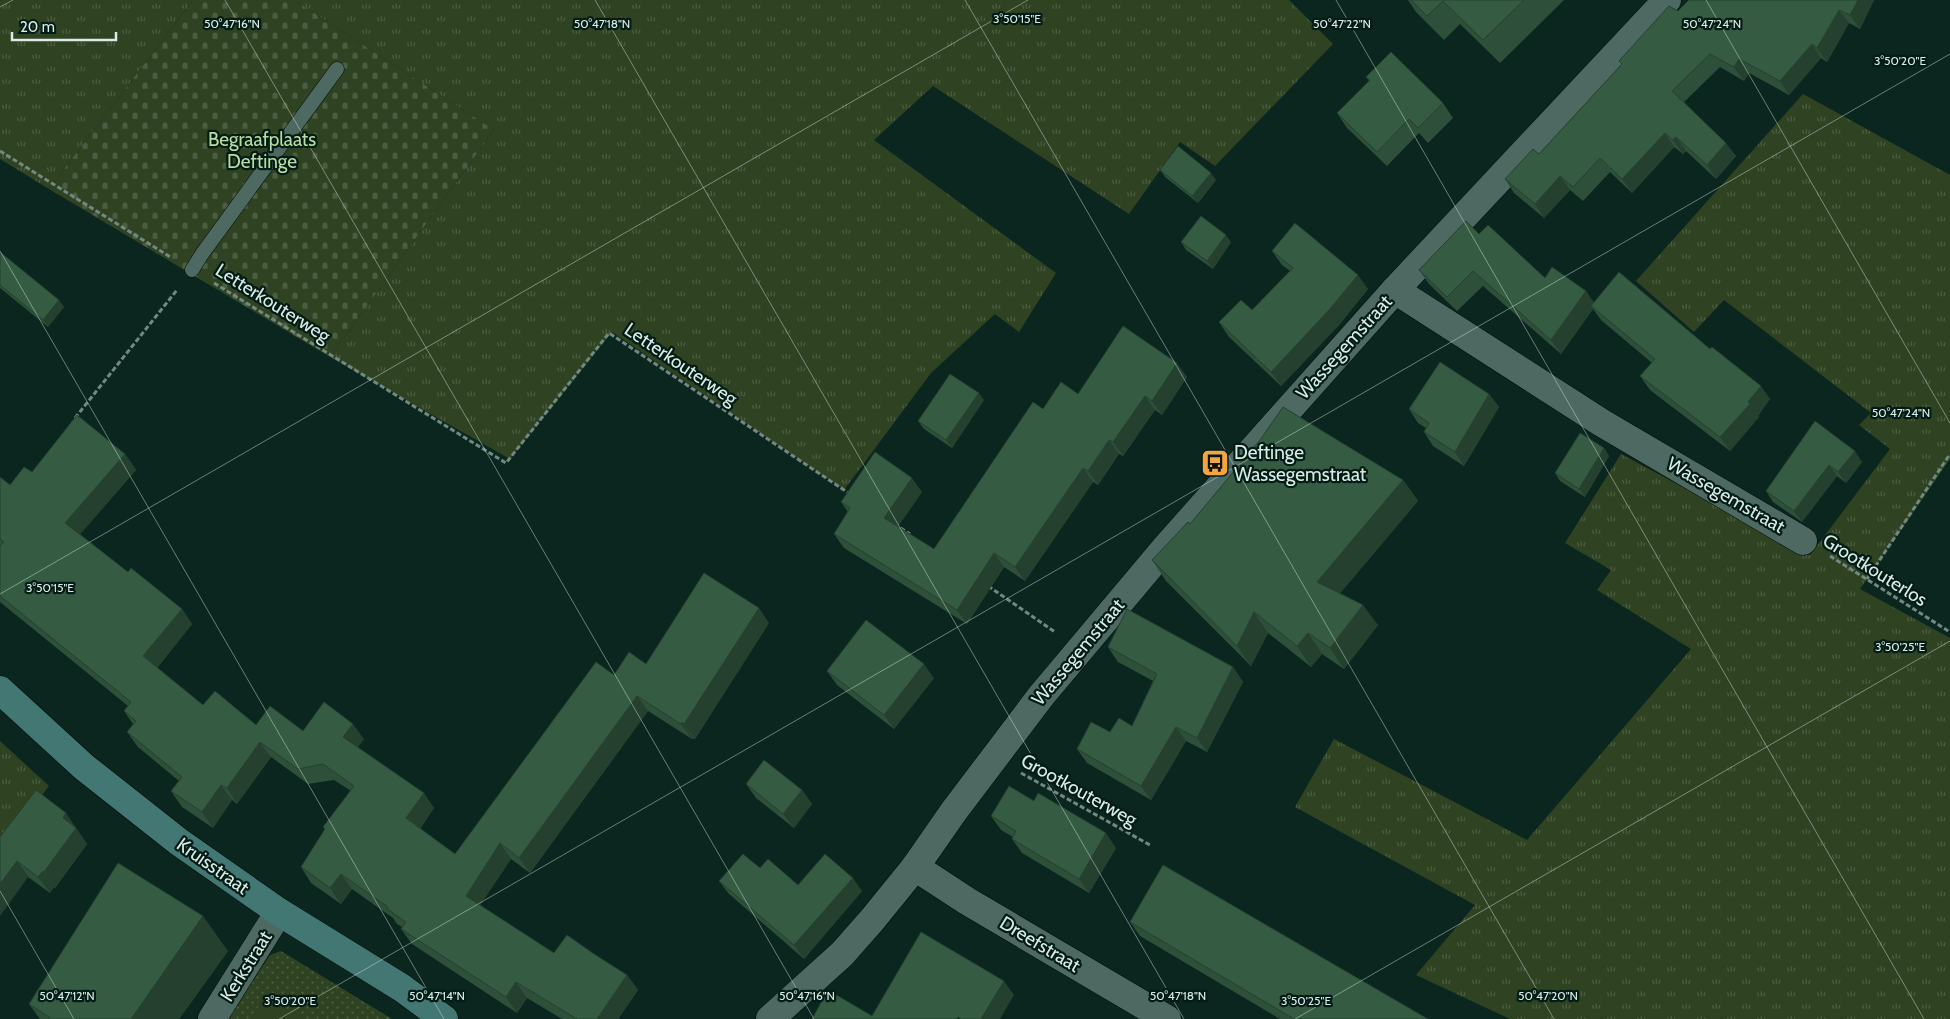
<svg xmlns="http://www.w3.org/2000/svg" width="1950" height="1019" viewBox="0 0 1950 1019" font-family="Cabin,sans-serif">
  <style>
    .grass { fill: url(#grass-tufts) }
    .cemetery { fill: url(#cemetery-stones) }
    .park { fill: url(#park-dots) }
    .pitch { fill: #2f4222 }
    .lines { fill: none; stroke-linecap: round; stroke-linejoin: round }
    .lane-casing { stroke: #000e09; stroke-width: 15 }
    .street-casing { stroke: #000e09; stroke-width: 29 }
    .secondary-casing { stroke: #000e09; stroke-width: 29 }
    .path { stroke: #728882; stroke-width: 3; stroke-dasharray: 5 2.5; stroke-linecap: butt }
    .lane { stroke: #4d6962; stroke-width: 14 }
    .street { stroke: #4d6962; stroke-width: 28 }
    .secondary { stroke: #437773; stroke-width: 28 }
    .wall { fill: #2e4f3a }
    .shaded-wall { fill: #25402f }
    .building { fill: #355c43; stroke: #25402f }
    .ticks { fill: none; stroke: #dbebe6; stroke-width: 1; stroke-opacity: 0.45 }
    .labels { text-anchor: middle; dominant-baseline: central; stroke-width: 4.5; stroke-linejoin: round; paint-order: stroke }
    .park-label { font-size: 19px; fill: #b9dda0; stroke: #021c16 }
    .street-label { font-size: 19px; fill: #dbebe6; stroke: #021c16 }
    .poi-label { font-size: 19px; fill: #dbebe6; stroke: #021c16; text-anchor: start }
    .ticks-label { font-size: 12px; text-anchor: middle; fill: #dbebe6; stroke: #021c16; stroke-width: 4.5; stroke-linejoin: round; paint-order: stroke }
  </style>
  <defs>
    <pattern id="grass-tufts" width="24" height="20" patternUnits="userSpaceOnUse" patternTransform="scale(1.25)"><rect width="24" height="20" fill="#2f4222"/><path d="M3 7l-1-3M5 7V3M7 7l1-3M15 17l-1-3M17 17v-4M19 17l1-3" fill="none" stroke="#4d5d42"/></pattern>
    <pattern id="cemetery-stones" width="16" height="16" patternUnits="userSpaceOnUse" patternTransform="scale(1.25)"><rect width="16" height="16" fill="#2f4222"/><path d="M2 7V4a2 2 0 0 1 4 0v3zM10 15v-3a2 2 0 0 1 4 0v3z" fill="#4d5d42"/></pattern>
    <pattern id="park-dots" width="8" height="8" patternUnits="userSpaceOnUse" patternTransform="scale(1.25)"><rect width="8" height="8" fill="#2f4222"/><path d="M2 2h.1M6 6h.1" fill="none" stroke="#4d5d42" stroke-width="1.8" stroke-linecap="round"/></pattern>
  </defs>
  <rect width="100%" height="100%" fill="#0a261f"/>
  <!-- grass -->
  <g class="grass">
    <path d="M0,0H193L49,189L0,159Z"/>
    <path d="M294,0H1289L1333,44L1215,166L1180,142L1129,214L933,86L874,140L1056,273L1019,332L995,314L931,373L844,490L612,332L510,459L330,357L494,130Z"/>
    <path d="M1803,94L1950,175V459L1860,589L1950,638V1019H1510L1416,975L1475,905L1295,807L1334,739L1527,840L1691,649L1597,590L1611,570L1565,543L1621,454L1810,555L1890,449L1859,425L1871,413L1724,300L1694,332L1636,281Z"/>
    <path d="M0,741L49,786L0,849Z"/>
  </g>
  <!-- cemetery -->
  <path class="cemetery" d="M193,0H294L494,130L330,357L49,189Z"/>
  <!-- park -->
  <path class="park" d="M281,951L392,1019H227L270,955Z"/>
  <!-- pitch -->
  <path class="pitch" d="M265,996L305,1019H251Z"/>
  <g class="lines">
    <!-- lane casing -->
    <g class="lane-casing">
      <path id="lane" d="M192,270L202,254L337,69"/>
    </g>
    <!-- street casing -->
    <g class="street-casing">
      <g id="street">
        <path d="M1395,290L1602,423L1803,541"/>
        <path d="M915,867L967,901L1167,1019"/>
        <path d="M212,1019L279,912"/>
        <path d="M770,1019L842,954L872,920L915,867L954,811L1041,696L1167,546L1395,290L1667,0"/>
      </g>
    </g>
    <!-- secondary casing -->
    <g class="secondary-casing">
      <path id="secondary" d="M0,690L84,767L179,842L279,912L402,988L444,1019"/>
    </g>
    <!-- path -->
    <g class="path">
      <path d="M0,151L172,258"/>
      <path d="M214,283L506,463L609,333L850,494"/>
      <path d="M75,418L177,290"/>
      <path d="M894,524L910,534"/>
      <path d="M1830,556L1950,632"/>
      <path d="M1867,579L1950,454"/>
      <path d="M988,586L1055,632"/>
      <path d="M1021,773L1150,845"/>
    </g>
    <!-- lane -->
    <use href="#lane" class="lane"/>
    <!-- street -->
    <use href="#street" class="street"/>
    <!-- secondary -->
    <use href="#secondary" class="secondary"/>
  </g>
  <!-- wall -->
  <g class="wall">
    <path d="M1408,0H1564L1500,63L1460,24L1444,40L1416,12Z"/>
    <path d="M1874,0L1860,29L1849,23L1827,62L1821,58L1789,95L1749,73L1744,81L1720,67L1684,102L1736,156L1716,179L1686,151L1683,154L1674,147L1632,193L1610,172L1583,201L1570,190L1544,218L1514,193L1505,179L1539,154L1622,64L1619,61L1678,11Z"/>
    <path d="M1366,77L1443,103L1453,118L1428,143L1419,133L1387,166L1347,128L1337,113L1369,81Z"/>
    <path d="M1160,170L1216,180L1198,203L1165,177Z"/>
    <path d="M1479,234L1545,278L1586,291L1594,303L1770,399L1758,416L1759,417L1730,451L1650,390L1640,376L1652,363L1601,320L1593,309L1561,354L1483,286L1457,311L1429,284L1419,270Z"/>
    <path d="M1181,242H1231L1213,269L1186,250Z"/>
    <path d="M1272,251L1368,289L1339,325L1281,386L1229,337L1219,322L1252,310L1290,271L1282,265Z"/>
    <path d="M0,252L64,307L48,327L0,288Z"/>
    <path d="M1187,377L1162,415L1155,410L1123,456L1119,454L1098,485L1093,482L1025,581L1004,567L967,624L844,548L834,534L848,512L841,502L922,492L898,526L934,549L1043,409L1078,394Z"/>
    <path d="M1489,394L1499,407L1464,466L1433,446L1424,432L1426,428L1418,423L1409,409Z"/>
    <path d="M984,400L952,448L924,429L918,421Z"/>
    <path d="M1815,421L1862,462L1846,483L1837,476L1802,522L1773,502L1766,491Z"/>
    <path d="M1604,448L1609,456L1585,497L1560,481L1555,473Z"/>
    <path d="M125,454L136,470L80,534L128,572L182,609L192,624L157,668L203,705L256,725L364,739L358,747L434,808L420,829L455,854L614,675L769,623L695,739L693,738L692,739L648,711L530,873L511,859L480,905L554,953L594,954L627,975L638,990L618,1019H562L527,998L517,1013L412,944L401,929L402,927L397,924L393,918L352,889L341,904L311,883L301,867L325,830L323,827L351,791L334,780L308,784L271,757L237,804L232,800L213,828L182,807L171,791L179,781L138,747L127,732L133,724L124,711L128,706L0,602V477L10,485L32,472Z"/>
    <path d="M1403,480L1418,501L1340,593L1378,625L1344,669L1322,654L1311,667L1268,633L1251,666L1166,581L1152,560L1190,524Z"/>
    <path d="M1108,647L1233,667L1243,682L1207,752L1186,741L1151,800L1087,763L1077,749L1110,732L1132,726L1153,681L1118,662Z"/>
    <path d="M827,671L934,678L894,729L837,685Z"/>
    <path d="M746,784L802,790L812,804L794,828L756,798Z"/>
    <path d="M991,816L1116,848L1089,893L1022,853L1012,839L1013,837L1001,830Z"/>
    <path d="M78,829L77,830L87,844L55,888L54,887L50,893L28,877L0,837Z"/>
    <path d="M760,868L798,885L862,891L804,959L729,894L719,881Z"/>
    <path d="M1130,922L1428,1019H1280L1140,936Z"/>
    <path d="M228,951L179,1019H40L29,1004Z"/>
  </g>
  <!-- shaded-wall -->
  <g class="shaded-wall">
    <path d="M1858,0H1874L1860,29L1850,15Z"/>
    <path d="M1839,10L1849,23L1827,62L1817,48Z"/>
    <path d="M1812,44L1821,58L1789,95L1780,81Z"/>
    <path d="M1739,59L1749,73L1744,81L1734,67Z"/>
    <path d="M1665,133L1674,147L1632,193L1622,179Z"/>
    <path d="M1676,137L1686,151L1683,154L1673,140Z"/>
    <path d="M1726,143L1736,156L1716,179L1707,165Z"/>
    <path d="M1211,173L1216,180L1198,203L1192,196Z"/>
    <path d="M1560,176L1570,190L1544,218L1535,204Z"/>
    <path d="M1226,235L1231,242L1213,269L1207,261Z"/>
    <path d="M1358,275L1368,289L1339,325L1281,386L1271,372Z"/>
    <path d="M1586,291L1596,306H1591L1593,309L1561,354L1551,340Z"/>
    <path d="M59,300L64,307L48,327L43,320Z"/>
    <path d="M1177,363L1187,377L1162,415L1152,401Z"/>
    <path d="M1761,386L1770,399L1758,416L1759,417L1730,451L1720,437Z"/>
    <path d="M979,393L984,400L952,448L946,440Z"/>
    <path d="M1489,394L1499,407L1464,466L1455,452Z"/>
    <path d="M1145,396L1155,410L1123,456L1113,442Z"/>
    <path d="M1109,440L1119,454L1098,485L1088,471Z"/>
    <path d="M1604,448L1609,456L1585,497L1579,489Z"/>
    <path d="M1855,451L1862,462L1846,483L1838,472Z"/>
    <path d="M125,454L136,470L76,539L65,523Z"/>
    <path d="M1829,465L1837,476L1802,522L1794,511Z"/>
    <path d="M1083,468L1093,482L1025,581L1015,567Z"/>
    <path d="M912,478L922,492L894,532L884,518Z"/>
    <path d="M1403,480L1418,501L1332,603L1317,582Z"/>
    <path d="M994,553L1004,567L967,624L957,610Z"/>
    <path d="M1363,605L1378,625L1344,669L1330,648Z"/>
    <path d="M759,608L769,623L695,739L684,724Z"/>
    <path d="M182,609L192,624L154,672L143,656Z"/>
    <path d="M1254,612L1268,633L1251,666L1237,646Z"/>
    <path d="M1308,633L1322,654L1311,667L1297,646Z"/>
    <path d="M924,664L934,678L894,729L884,715Z"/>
    <path d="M1233,667L1243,682L1207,752L1197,738Z"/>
    <path d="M637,696L648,711L530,873L519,858Z"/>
    <path d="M682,722L693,738L692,739L681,724Z"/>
    <path d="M353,724L364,739L354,752L343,737Z"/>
    <path d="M1176,727L1186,741L1151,800L1141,786Z"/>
    <path d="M260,742L271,757L237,804L227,788Z"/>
    <path d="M221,785L232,800L213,828L202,812Z"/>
    <path d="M802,790L812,804L794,828L783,814Z"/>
    <path d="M424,793L434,808L417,833L406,818Z"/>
    <path d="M66,813L87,844L55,888L44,872L63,818Z"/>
    <path d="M1106,833L1116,848L1089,893L1079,879Z"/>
    <path d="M500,843L511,859L476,911L466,896Z"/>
    <path d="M17,861L28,877L0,916V884Z"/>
    <path d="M43,871L54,887L50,893L38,877Z"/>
    <path d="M341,874L352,889L341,904L330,888Z"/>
    <path d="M853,878L862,891L804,959L794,945Z"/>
    <path d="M203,916L228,951L179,1019H131Z"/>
    <path d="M627,975L638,990L618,1019H597Z"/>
    <path d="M1004,981L1014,995L1000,1019H981Z"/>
    <path d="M516,982L527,998L517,1013L506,997Z"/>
  </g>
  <!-- building -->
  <g class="building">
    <path d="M1411,0H1524L1483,40L1443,1L1427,16Z"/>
    <path d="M1689,0H1858L1850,15L1839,10L1817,48L1812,44L1780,81L1739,59L1734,67L1710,54L1672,91L1726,143L1707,165L1676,137L1673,140L1665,133L1622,179L1600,158L1573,187L1560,176L1535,204L1505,179L1533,149L1539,154L1622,64L1619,61L1669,6L1678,11Z"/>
    <path d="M1391,52L1443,103L1418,128L1409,119L1377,152L1337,113L1370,80L1366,77Z"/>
    <path d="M1178,146L1211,173L1192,196L1160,170Z"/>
    <path d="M1201,216L1226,235L1207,261L1181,242Z"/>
    <path d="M1466,221L1479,234L1488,225L1545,278L1552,267L1586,291L1551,340L1473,271L1447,297L1419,270Z"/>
    <path d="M1295,223L1358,275L1329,310L1271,372L1219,322L1241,300L1252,310L1293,268L1272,251Z"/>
    <path d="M0,252L59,300L43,320L0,285Z"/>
    <path d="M1619,272L1710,349L1712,347L1761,386L1748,402L1750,404L1720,437L1640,376L1655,359L1591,306Z"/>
    <path d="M1123,326L1177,363L1152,401L1145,396L1113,442L1109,440L1088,471L1083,468L1015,567L994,553L957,610L834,534L850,508L841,502L875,452L912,478L884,518L934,549L1033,402L1043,409L1061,382L1078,394Z"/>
    <path d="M1440,362L1489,394L1455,452L1424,432L1429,423L1409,409Z"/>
    <path d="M950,374L979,393L946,440L918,421Z"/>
    <path d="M1283,407L1403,480L1317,582L1363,605L1330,648L1308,633L1297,646L1254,612L1237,646L1152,560L1188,522L1190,524L1260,440Z"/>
    <path d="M77,415L125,454L65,523L128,572L131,568L182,609L143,656L203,705L215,691L256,725L270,706L303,731L324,702L353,724L343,737L424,793L406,818L455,854L596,662L614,675L629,652L646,664L704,573L759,608L684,724L682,722L681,724L637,696L519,858L500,843L466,896L554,953L567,935L594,954L627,975L597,1019H577L516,982L506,997L401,929L406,922L387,909L388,907L341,874L330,888L301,867L325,829L323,827L354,786L323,764L298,769L260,742L227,788L221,785L202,812L171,791L182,777L127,732L136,721L124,711L131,702L0,596V546L4,542L0,539V477L10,485L24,467L32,472Z"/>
    <path d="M1815,421L1855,451L1838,472L1829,465L1794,511L1766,491Z"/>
    <path d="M1580,433L1604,448L1579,489L1555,473Z"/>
    <path d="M1127,609L1233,667L1197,738L1176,727L1141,786L1077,749L1091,722L1110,732L1119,718L1132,726L1157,674L1108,647Z"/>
    <path d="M866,620L924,664L884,715L827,671Z"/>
    <path d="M764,760L802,790L783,814L746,784Z"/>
    <path d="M1009,786L1034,801L1038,793L1106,833L1079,879L1012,839L1016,831L991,816Z"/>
    <path d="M36,790L66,813L63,818L76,828L44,872L43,871L38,877L17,861L0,884V837Z"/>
    <path d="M743,854L760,868L768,859L798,885L825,854L853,878L794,945L719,881Z"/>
    <path d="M118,863L203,916L131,1019H52L29,1004Z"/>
    <path d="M1163,865L1428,1019H1294L1130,922Z"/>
    <path d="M921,932L1004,981L981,1019H961L958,1017L957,1019H812L828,990L872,1016Z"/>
  </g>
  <!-- ticks -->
  <path class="ticks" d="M225,0L814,1019M595,0L1184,1019M965,0L1554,1019M1336,0L1924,1019M1706,0L1950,423M0,7L13,0M0,251L444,1019M0,594L1028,0M0,891L74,1019M279,1019L1950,54M1295,1019L1950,641"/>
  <!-- icons -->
  <defs>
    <g id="bus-square" transform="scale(1.4375)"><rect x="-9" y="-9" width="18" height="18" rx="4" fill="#f2a542" stroke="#021c16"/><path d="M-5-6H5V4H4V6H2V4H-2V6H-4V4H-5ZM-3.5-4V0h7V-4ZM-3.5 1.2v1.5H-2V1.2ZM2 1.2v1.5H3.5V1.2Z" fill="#111"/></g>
  </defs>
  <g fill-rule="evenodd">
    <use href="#bus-square" x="1215" y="463"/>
  </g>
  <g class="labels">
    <!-- park labels -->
    <g class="park-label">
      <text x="262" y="139">Begraafplaats<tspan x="262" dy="22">Deftinge</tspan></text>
    </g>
    <!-- street labels -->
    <g class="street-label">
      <text transform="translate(273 303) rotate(32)">Letterkouterweg</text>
      <text transform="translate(1344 347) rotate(-48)">Wassegemstraat</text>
      <text transform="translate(681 364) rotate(34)">Letterkouterweg</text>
      <text transform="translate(1726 495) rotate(30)">Wassegemstraat</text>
      <text transform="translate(1875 570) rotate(32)">Grootkouterlos</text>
      <text transform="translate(1078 652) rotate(-50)">Wassegemstraat</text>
      <text transform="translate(1079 790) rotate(29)">Grootkouterweg</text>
      <text transform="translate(213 866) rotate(35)">Kruisstraat</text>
      <text transform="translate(1040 944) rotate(31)">Dreefstraat</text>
      <text transform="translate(246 966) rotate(-58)">Kerkstraat</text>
    </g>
    <!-- poi labels -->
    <g class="poi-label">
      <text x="1234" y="452">Deftinge<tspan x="1234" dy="22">Wassegemstraat</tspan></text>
    </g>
  </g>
  <g class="ticks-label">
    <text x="1017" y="23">3°50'15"E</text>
    <text x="232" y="28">50°47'16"N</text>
    <text x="602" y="28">50°47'18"N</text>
    <text x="1342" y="28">50°47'22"N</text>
    <text x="1712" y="28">50°47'24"N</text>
    <text x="1900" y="65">3°50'20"E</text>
    <text x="1901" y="417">50°47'24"N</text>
    <text x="50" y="592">3°50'15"E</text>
    <text x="1900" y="651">3°50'25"E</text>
    <text x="67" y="1000">50°47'12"N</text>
    <text x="437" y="1000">50°47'14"N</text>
    <text x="807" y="1000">50°47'16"N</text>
    <text x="1178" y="1000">50°47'18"N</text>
    <text x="1548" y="1000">50°47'20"N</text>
    <text x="290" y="1005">3°50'20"E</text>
    <text x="1306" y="1005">3°50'25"E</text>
  </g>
  <!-- scale -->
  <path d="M12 32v8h104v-8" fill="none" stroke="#dbebe6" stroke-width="2.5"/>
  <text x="20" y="32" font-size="15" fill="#dbebe6" stroke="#021c16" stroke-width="4" paint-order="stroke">20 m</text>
</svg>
